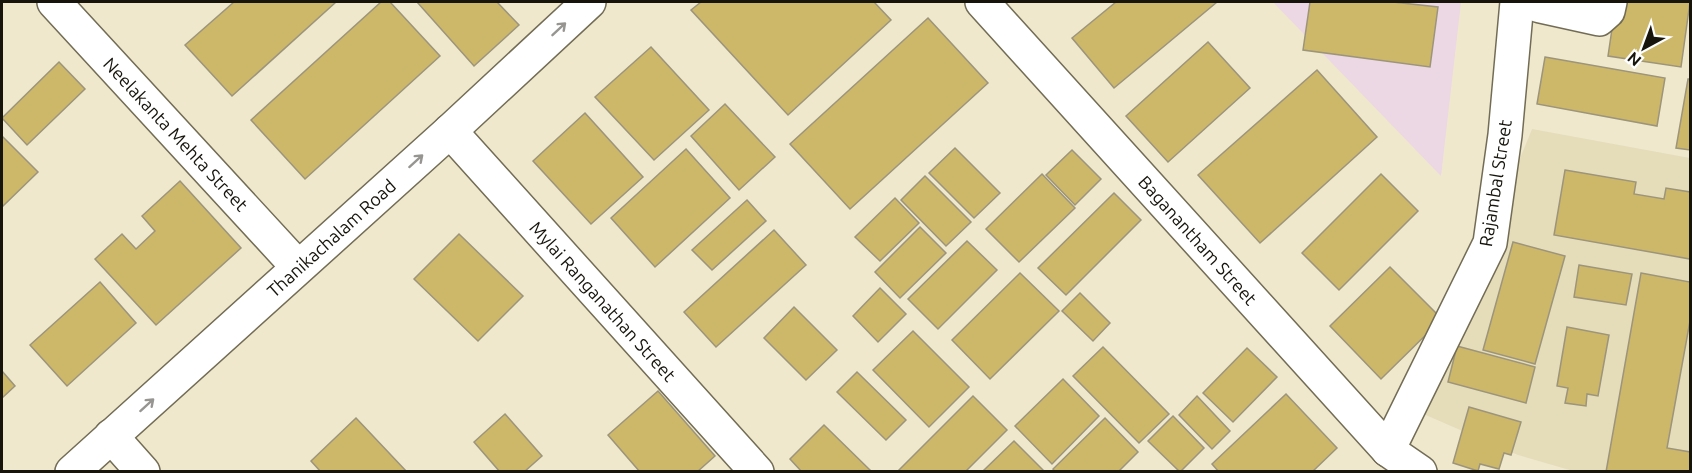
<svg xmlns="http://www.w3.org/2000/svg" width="1692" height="473" viewBox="0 0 1692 473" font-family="Ubuntu,sans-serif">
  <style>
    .commercial { fill: #ecd7e4 }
    .built { fill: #e5dcba }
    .building { fill: #cdb769; stroke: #9c957c; stroke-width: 1.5 }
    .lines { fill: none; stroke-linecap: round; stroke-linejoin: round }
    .minor-casing { stroke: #736c55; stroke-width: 36 }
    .secondary-casing { stroke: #736c55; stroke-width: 36 }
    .minor { stroke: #fff; stroke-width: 33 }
    .secondary { stroke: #fff; stroke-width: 33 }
    .oneway { stroke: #969591 }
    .labels { text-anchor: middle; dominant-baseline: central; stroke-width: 5; stroke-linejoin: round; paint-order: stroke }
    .street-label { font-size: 18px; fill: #16140b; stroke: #fff }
  </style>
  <rect width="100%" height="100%" fill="#efe8cd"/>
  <!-- commercial -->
  <path class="commercial" d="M1273,2H1461L1441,176Z"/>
  <!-- built -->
  <path class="built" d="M1532,129L1690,158V471H1573L1518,455L1421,413L1471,279Z"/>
  <!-- building -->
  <g class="building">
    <path d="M234,2H336L232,96L185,45Z"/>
    <path d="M381,2H390L440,56L305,179L251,120Z"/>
    <path d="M417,2H497L519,25L474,66Z"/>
    <path d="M701,2H874L891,20L788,115L691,10Z"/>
    <path d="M1116,2H1217L1114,88L1072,38Z"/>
    <path d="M1310,2H1393L1438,7L1430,67L1303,50Z"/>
    <path d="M1616,2H1690L1681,67L1608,56Z"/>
    <path d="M928,18L988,83L850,209L790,144Z"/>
    <path d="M1208,42L1250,88L1168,162L1126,116Z"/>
    <path d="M651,47L709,110L654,160L595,97Z"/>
    <path d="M1545,57L1665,78L1657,126L1537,104Z"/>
    <path d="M59,62L85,89L27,145L2,118Z"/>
    <path d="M1317,70L1377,137L1260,243L1198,175Z"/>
    <path d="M1688,79H1690V150L1676,148Z"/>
    <path d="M725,104L775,157L739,190L691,136Z"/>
    <path d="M585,113L643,177L591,224L533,161Z"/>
    <path d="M2,136L38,172L3,206L2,204Z"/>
    <path d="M955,148L1000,193L974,218L929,173Z"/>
    <path d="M686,149L730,198L655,267L611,218Z"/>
    <path d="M1072,150L1101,179L1075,205L1046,175Z"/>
    <path d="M1565,170L1636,182L1634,194L1664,199L1666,188L1690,192V259L1554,235Z"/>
    <path d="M1042,174L1075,208L1019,262L986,229Z"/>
    <path d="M1381,174L1418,211L1339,290L1302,253Z"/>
    <path d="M925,176L971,222L946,246L901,200Z"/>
    <path d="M180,181L241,248L156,325L95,259L122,234L136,249L155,231L142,216Z"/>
    <path d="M1114,193L1141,220L1066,295L1038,268Z"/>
    <path d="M895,198L919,223L880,261L855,237Z"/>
    <path d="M747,200L766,221L712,270L692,250Z"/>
    <path d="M920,227L946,253L900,298L875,272Z"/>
    <path d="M774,230L806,265L716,347L684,312Z"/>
    <path d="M459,234L523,296L478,341L414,279Z"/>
    <path d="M967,241L997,270L938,329L908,299Z"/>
    <path d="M1513,242L1565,256L1535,364L1483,350Z"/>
    <path d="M1579,265L1632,274L1626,305L1574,297Z"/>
    <path d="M1390,267L1442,319L1381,379L1330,326Z"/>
    <path d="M1020,273L1059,311L990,379L952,340Z"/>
    <path d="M1641,273L1690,282V321L1667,448L1690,452V472H1606Z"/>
    <path d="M100,282L136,323L67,386L30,345Z"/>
    <path d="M880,288L906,314L878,342L853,316Z"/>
    <path d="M1080,293L1110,323L1093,341L1062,311Z"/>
    <path d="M794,307L837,350L806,380L764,338Z"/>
    <path d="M1567,327L1609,335L1598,396L1587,394L1586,406L1565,403L1568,388L1557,386Z"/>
    <path d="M913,331L969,387L929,427L873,370Z"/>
    <path d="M1457,346L1535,367L1526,403L1448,382Z"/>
    <path d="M1103,347L1169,414L1139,443L1073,376Z"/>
    <path d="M1247,348L1277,377L1233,422L1203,393Z"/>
    <path d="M2,371L15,386L2,398Z"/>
    <path d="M857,372L906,420L886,440L837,392Z"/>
    <path d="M1063,379L1099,416L1052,464L1015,426Z"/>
    <path d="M658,391L715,456L697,472H640L608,435Z"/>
    <path d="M1286,394L1337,448L1312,472H1219L1212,464Z"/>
    <path d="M973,396L1007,430L965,472H897Z"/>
    <path d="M1197,396L1230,431L1212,449L1179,415Z"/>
    <path d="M1469,407L1521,422L1511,455L1504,453L1499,469L1480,464L1478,471L1453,463Z"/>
    <path d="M505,414L542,456L524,472H500L474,442Z"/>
    <path d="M1173,416L1204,448L1180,472L1148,441Z"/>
    <path d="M356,418L407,472H321L311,461Z"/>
    <path d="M1105,418L1138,452L1118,472H1055L1053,469Z"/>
    <path d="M824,425L872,472H802L790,459Z"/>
    <path d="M1014,441L1044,471L982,472Z"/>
  </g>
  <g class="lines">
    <!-- minor casing -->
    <g class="minor-casing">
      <g id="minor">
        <path d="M54,2L298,267"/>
        <path d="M982,2L1388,450L1420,472"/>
        <path d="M1536,2L1540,6L1599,19L1608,11L1610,2"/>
        <path d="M450,131L757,472"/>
        <path d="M111,436L143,472"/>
        <path d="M1388,450L1490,243L1505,135L1517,2"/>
      </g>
    </g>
    <!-- secondary casing -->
    <g class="secondary-casing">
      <path id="secondary" d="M72,472L450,131L589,2"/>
    </g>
    <!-- minor -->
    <use href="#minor" class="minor"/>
    <!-- secondary -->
    <use href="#secondary" class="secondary"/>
  </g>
  <!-- one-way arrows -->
  <defs><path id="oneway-shaft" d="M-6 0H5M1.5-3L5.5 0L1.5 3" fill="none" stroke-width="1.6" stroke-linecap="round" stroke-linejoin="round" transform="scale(1.5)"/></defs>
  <g class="oneway">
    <use href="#oneway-shaft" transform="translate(559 29) rotate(-43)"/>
    <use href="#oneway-shaft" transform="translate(416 161) rotate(-42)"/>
    <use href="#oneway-shaft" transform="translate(147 405) rotate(-42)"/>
  </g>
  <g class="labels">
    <!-- street labels -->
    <g class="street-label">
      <text transform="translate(176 134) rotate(47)">Neelakanta Mehta Street</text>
      <text transform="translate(1495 183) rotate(-81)">Rajambal Street</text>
      <text transform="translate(331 238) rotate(-42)">Thanikachalam Road</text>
      <text transform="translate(1198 240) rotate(48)">Baganantham Street</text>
      <text transform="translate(603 301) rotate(48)">Mylai Ranganathan Street</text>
    </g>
  </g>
  <!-- border -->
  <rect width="1692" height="473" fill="none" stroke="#16140b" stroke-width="6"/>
  <!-- north arrow -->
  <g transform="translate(1644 48) rotate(221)" stroke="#ffffff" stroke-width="4.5" paint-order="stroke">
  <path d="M0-4.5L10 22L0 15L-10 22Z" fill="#16140b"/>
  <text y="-9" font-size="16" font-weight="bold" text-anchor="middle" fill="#16140b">N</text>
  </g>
</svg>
